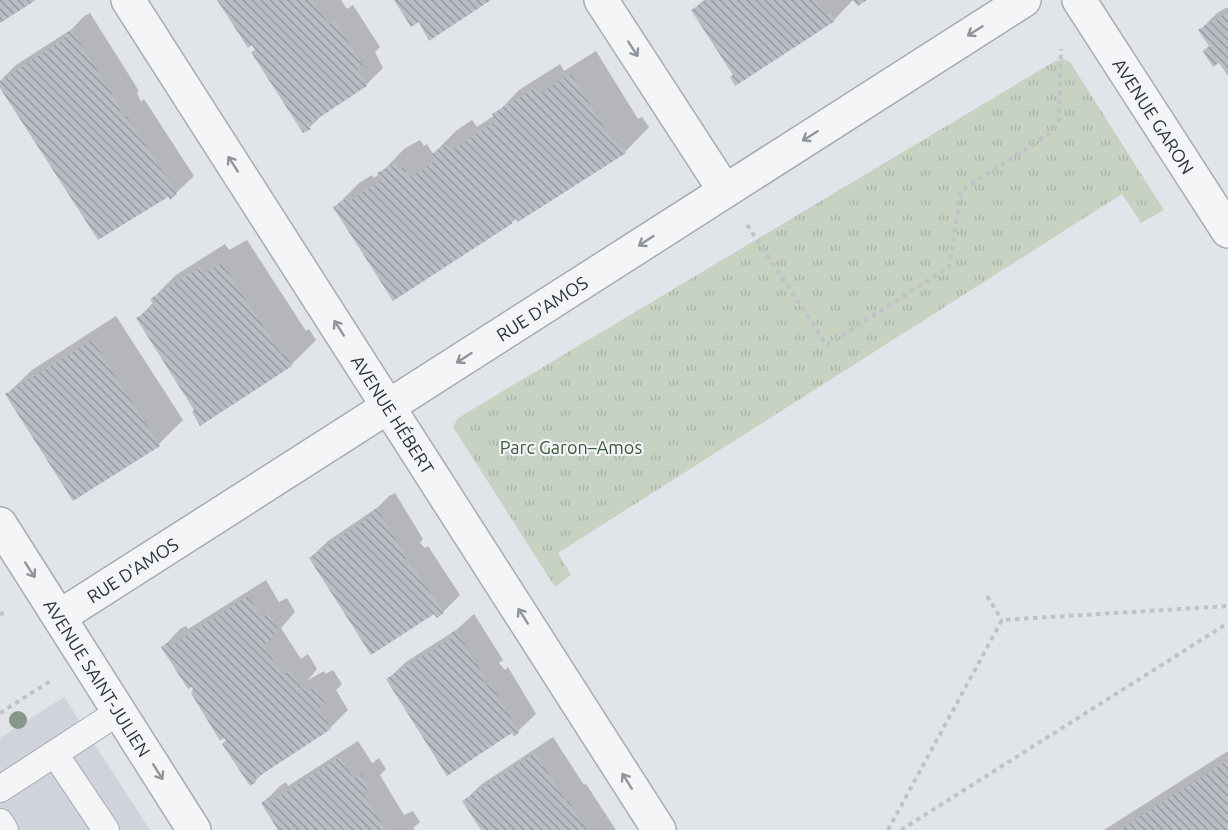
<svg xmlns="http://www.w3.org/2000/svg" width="1228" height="830" viewBox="0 0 1228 830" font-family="Ubuntu,sans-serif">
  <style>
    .built { fill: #d0d3db }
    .grass { fill: url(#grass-tufts) }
    .shadow { fill: #0003 }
    .building { fill: url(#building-back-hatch) }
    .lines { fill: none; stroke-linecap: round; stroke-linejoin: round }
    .lane-casing { stroke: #a7abb3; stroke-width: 28 }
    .street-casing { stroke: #a7abb3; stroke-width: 36 }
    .path { stroke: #c0c2c7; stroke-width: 4; stroke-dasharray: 4.5 4.5; stroke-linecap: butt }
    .lane { stroke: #f4f5f7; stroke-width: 26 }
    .street { stroke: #f4f5f7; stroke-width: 33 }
    .tree { fill: #889888 }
    .oneway { stroke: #90949b }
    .labels { text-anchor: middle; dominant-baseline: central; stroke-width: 4.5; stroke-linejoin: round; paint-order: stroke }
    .street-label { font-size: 18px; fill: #2b323f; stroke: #f1f3f6 }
    .park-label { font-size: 18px; fill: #3f5a39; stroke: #f1f3f6 }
  </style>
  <defs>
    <pattern id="grass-tufts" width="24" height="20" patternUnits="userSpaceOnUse" patternTransform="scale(1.5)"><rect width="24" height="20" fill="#c7d2c3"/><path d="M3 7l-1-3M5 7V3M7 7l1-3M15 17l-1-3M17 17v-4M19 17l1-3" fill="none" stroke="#abb5a9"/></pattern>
    <pattern id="building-back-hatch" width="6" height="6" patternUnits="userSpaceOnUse" patternTransform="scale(1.5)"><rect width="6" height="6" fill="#b9bec5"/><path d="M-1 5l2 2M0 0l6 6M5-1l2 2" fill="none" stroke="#979ba1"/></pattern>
  </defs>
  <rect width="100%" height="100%" fill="#e1e4e9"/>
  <!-- built -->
  <path class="built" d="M64,697L150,830H0V738Z"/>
  <!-- grass -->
  <path class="grass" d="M1064,59L1070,62L1164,210L1141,223L1122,194L558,553L571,575L555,587L453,427L458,418L1055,61Z"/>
  <!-- shadow -->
  <g class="shadow">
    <path d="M219,0H341L347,9L353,5L380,47L375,52L383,68L366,85L324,113L310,127L256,50Z"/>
    <path d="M704,0H853L834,20L735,75L693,10Z"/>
    <path d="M1228,7V74L1200,30L1217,13Z"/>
    <path d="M90,13L139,91L137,93L141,102L144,99L194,176L176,193L0,85V81L16,65L72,29L83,17Z"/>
    <path d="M596,51L638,119L642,117L649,127L625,152L517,218L512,222L393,299L335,207L359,183L372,175L373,178L380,174L404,149L420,140L424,146L427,144L433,154L457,130L472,120L477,127L495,115L519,90L560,64L564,71Z"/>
    <path d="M247,240L306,331L309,329L316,340L291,365L200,424L196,409L138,318L154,302L152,299L176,275L225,244L229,250Z"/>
    <path d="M116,316L183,420L159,444L7,394L32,370Z"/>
    <path d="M395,493L423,539L420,543L425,548L428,546L460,595L443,612H434L310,558L328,541L378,507L389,496Z"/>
    <path d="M266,580L279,602L287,598L295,612L281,628L301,659L308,654L317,669L308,680L324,671L325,674L333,670L342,684L336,690L348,710L330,728L267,769L255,781L195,689L163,647L180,629L186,626L188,629Z"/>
    <path d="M474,614L503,660L499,663L505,670L508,667L536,714L518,731L513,730L388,679L406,662L456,630Z"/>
    <path d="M553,737L584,785L586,784L616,830H483L464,801L482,784Z"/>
    <path d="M358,741L372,763L379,758L386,769L380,775L404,815L413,811L420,822L413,828L415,830H279L263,803L280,786L286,782L288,786Z"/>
    <path d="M1228,751V830H1104Z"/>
  </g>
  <!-- building -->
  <g class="building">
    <path d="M0,0H36L0,23Z"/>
    <path d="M217,0H312L329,25L335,21L363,66L357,70L367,86L308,125L311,129L303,133L251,52L255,50L252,45L248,48Z"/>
    <path d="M394,0H491L429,41L419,22L411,27Z"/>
    <path d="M707,0H816L826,15L830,13L835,21L735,86L730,77L733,75L691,10Z"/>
    <path d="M853,0H867L858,6Z"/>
    <path d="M1228,12V76L1219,63L1213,67L1203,51L1209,46L1198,30Z"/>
    <path d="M72,30L122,110L120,112L123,118L126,115L177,194L170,200L168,197L98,240L0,88V81L65,38L64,35Z"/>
    <path d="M571,74L613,142L617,140L626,153L518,222L515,218L513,219L511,222L513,223L393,301L333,207L347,198L349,201L382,180L377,173L395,163L399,169L403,167L409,178L435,161L431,154L447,144L452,150L496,121L492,114L535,88L539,94Z"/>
    <path d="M222,263L281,354L284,351L292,366L200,426L192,412L194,410L136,318L154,306L150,299L200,267L205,273Z"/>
    <path d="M92,340L160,446L73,501L5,394Z"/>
    <path d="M377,509L407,558L403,561L407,565L410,563L444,613L437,618L434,614L371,655L309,558L371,516L370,513Z"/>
    <path d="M248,596L261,618L269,614L279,631L272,636L273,638L263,645L283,675L290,670L301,688L295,694L306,687L307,691L315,687L325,703L318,708L331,729L255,779L256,782L250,786L222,744L226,740L224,738L220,741L191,693L193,689L192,687L188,689L161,647L167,643L170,646Z"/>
    <path d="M456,630L486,679L482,681L486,686L490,683L519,732L514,737L512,733L447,776L386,679L450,639L449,635Z"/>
    <path d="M535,753L566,802L568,800L587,830H481L462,801Z"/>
    <path d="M340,757L354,779L361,774L369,788L363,793L385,830H278L261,803L268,798L270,802Z"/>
    <path d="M1228,760V830H1119Z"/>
  </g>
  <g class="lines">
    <!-- lane casing -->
    <g class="lane-casing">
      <g id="lane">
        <path d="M55,754L106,830"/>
        <path d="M0,789L120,711"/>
        <path d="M0,822L5,830"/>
      </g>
    </g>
    <!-- street casing -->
    <g class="street-casing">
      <g id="street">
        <path id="s1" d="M128,0L659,830"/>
        <path d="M601,0L725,191"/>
        <path id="s2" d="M1079,0L1228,231"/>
        <path id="s3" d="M0,524L194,830"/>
        <path id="s4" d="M59,617L1024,0"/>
      </g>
    </g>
    <!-- path -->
    <g class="path">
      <path d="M747,225L827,345L949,267L961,191L1050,133L1059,121L1061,49"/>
      <path d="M987,596L1002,620"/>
      <path d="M0,615L7,610"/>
      <path d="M0,713L52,680"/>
      <path d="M888,830L1002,620L1228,606"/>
      <path d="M901,830L1228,623"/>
    </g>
    <!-- lane -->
    <use href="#lane" class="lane"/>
    <!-- street -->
    <use href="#street" class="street"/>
  </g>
  <!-- trees -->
  <circle class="tree" cx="18" cy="720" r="9"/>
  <!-- one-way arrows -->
  <defs><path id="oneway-shaft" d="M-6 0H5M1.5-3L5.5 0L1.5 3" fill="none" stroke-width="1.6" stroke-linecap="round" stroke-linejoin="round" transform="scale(1.5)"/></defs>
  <g class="oneway">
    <use href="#oneway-shaft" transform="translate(975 31) rotate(148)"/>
    <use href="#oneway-shaft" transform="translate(633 49) rotate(57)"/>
    <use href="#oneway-shaft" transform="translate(810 136) rotate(148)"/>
    <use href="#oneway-shaft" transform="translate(233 164) rotate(-123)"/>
    <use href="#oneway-shaft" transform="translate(646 241) rotate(147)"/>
    <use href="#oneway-shaft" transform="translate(339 328) rotate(-123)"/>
    <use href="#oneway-shaft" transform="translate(464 358) rotate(147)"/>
    <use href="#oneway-shaft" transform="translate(30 570) rotate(57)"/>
    <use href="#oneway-shaft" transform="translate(523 616) rotate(-123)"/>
    <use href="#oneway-shaft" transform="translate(158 772) rotate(58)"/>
    <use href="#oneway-shaft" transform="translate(627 781) rotate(-122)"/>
  </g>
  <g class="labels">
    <!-- street labels -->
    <g class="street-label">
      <text stroke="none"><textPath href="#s2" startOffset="138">AVENUE GARON</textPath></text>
      <text stroke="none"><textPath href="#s4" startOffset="573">RUE D'AMOS</textPath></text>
      <text stroke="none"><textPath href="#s1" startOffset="492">AVENUE HÉBERT</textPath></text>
      <text stroke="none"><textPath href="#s4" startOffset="87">RUE D'AMOS</textPath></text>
      <text stroke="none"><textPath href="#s3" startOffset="182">AVENUE SAINT-JULIEN</textPath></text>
    </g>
    <!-- park labels -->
    <g class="park-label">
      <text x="571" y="447">Parc Garon–Amos</text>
    </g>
  </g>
</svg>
